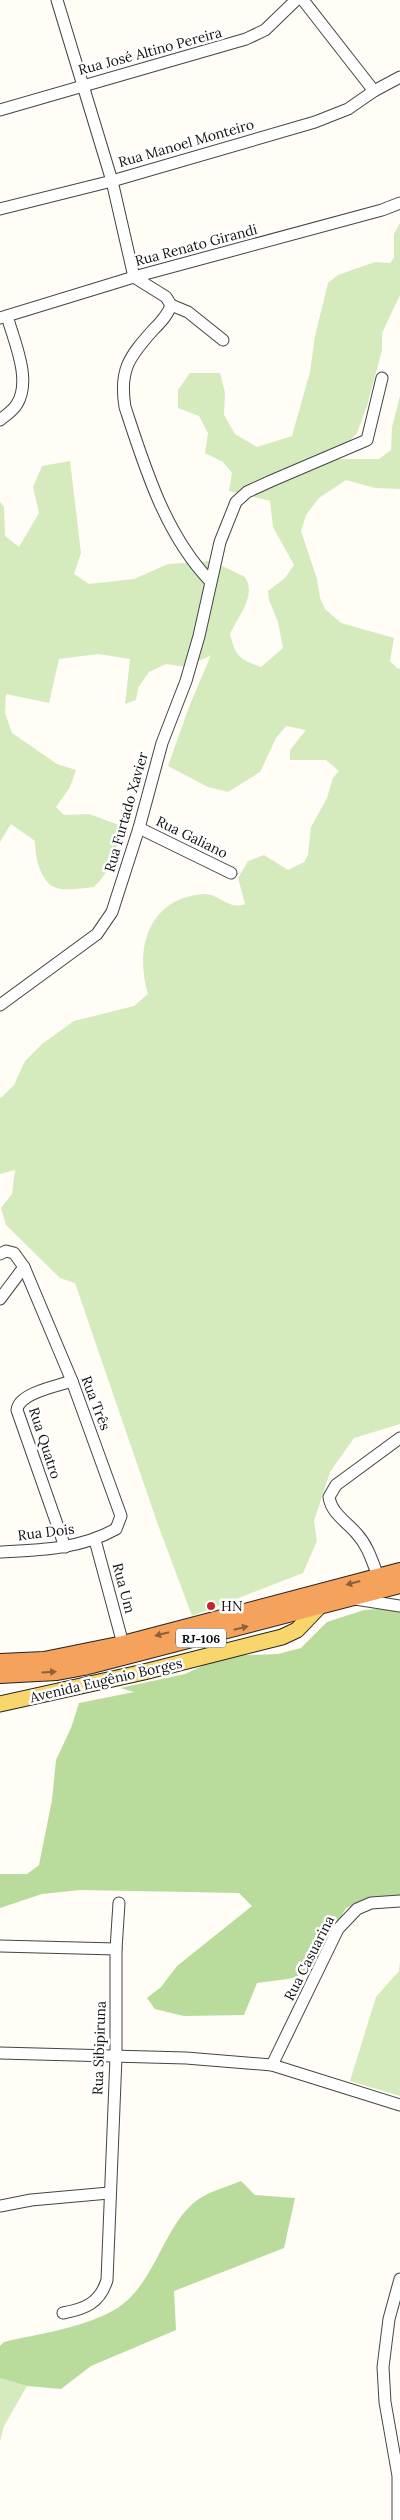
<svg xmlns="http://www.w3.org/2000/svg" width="400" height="2520" viewBox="0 0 400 2520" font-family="Lora,serif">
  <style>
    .green { fill: #d5ebbd }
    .forest { fill: #b9dc9c }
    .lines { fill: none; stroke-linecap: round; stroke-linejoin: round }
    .minor-casing { stroke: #444; stroke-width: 13 }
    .major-casing { stroke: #222; stroke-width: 17 }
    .highway-casing { stroke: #222; stroke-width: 18 }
    .minor { stroke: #fff; stroke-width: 11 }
    .major { stroke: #f9d66b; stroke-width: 15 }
    .highway { stroke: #f5a25d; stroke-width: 16 }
    .oneway { fill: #8e613b }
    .poi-dot { fill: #c4262e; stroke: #fff; stroke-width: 2 }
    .labels { text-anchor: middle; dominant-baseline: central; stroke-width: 5; stroke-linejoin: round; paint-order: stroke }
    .shield { fill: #fff; stroke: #585858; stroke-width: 1 }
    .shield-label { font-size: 12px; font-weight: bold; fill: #111 }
    .street-label { font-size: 14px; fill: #111; stroke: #fff }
    .poi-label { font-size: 14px; fill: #111; stroke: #fff; text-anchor: start }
  </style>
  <rect width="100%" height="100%" fill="#fffdf5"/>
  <!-- green -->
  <g class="green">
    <path d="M400,223V295L382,333V350L367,406L357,433L333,459H379L391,450L392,427L400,396V489L375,488L346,480L319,498L306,515L301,531L317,579L320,598L325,609L341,623L394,638L390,661L398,669L400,668V1424L354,1438L330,1472L314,1521L317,1541L303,1573L192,1616L157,1522L75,1283L60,1278L6,1225L1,1208L12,1194L15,1170L0,1174V1097L1,1098L14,1085L25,1061L42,1044L74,1021L134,1006L148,994C134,948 149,898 203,894C219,893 229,911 245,904L238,878L248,861L264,855L288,870L304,862L308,855L311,827L327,798L333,778L339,771L326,760H290V750L306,730L286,726L276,738L260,772L228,792L208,787L168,766L189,707L211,655L187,667L166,664L149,672L138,688L136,700L125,704L130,659L98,654L59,659L49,703L6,694L5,713L12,733L57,764L76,770L70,787L56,807L64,815L89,814L122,826C119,848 110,872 94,887C84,888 72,890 62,889C41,888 35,858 35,841L11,824L0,842V502L4,507L5,536L19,547L39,513L33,487L42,466L70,461L81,553L74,574L89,584L134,579L168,564L212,561L245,577C257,596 238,616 230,634C236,657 239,659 261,667L283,648L278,622L269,600L268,591L285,578L294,565L273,527L270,501L229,491L232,473L223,462L205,453L208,433L199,416L178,408V390L190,373H220L225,393L224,415L235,434L257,447L292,436L310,372L315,336L328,283L338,275L375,262L390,263L394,258V234Z"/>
    <path d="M400,1962V2096L350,2081L376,1997L399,1971Z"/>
    <path d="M0,2378L27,2386L4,2426L0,2441Z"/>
  </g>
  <!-- forest -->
  <g class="forest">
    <path d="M377,1609L400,1612V1899H366L346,1908L307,1974L288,1979L257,1983L244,2015L184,2016L155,2009L147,1998L161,1987L177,1966L252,1906L239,1893L80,1890L42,1894L0,1908V1874H27L39,1865L52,1800L56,1760L71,1728L79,1703L134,1692L120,1688L185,1674L224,1656L278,1654L301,1648L327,1622L364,1610Z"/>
    <path d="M241,2181L255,2195L295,2198L284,2248L174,2291L176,2330L91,2366L61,2389L27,2386L0,2378V2346L4,2342C41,2333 80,2329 114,2310C157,2286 163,2220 202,2197C214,2190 229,2186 241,2181Z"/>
  </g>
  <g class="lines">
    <!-- minor casing -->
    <g class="minor-casing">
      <g id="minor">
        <path d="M57,0L112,181L134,277L166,297L171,305C168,315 160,323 153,330C129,357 119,370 125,407C145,468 165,534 210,581"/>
        <path d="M303,0L374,91"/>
        <path d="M0,110L246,39L265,30L296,0"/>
        <path d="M0,209L112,181L315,122L348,109L374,91L400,77"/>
        <path d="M171,305L188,312L223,340"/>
        <path d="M0,318L134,277L382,210L400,203"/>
        <path d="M0,420C6,415 13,411 17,404C32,380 14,341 7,316"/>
        <path d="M139,828L231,873"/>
        <path d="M0,1005L97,934L112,912L139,828L162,743L186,681L199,636L220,542L236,502L247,492L271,481L367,440L382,378"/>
        <path d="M0,1254L6,1251L14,1253L24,1267L72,1381L121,1516L116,1529C80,1549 41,1550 0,1552"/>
        <path d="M0,1299L24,1267"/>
        <path d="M95,1540L123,1644"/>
        <path d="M65,1547L17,1410C19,1393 57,1386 72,1381"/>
        <path d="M378,1576C372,1561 368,1546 357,1534C347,1522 331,1513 329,1497L336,1485L400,1438"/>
        <path d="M355,1599L400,1606"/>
        <path d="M0,1946L116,1949"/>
        <path d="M0,2053L186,2058L272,2065L400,2105"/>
        <path d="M272,2065L338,1929L357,1909L371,1903L400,1901"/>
        <path d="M0,2206L31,2200L109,2193"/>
        <path d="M63,2313C85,2309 100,2303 107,2280L116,2057V1949L119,1903"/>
        <path d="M398,2520V2476L385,2402L383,2367L389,2319L400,2279"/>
      </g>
    </g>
    <!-- major casing -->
    <g class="major-casing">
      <path id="major" d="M0,1704L144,1672L282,1637L297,1630L318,1608"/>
    </g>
    <!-- highway casing -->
    <g class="highway-casing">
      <g id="highway">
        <path d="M0,1662L44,1660L123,1644L400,1571"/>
        <path d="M0,1675L57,1672L84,1667L400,1585"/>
      </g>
    </g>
    <!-- minor -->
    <use href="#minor" class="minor"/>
    <!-- major -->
    <use href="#major" class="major"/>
    <!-- highway -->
    <use href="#highway" class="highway"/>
  </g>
  <!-- one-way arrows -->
  <defs><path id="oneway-solid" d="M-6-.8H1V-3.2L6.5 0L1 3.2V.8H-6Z" transform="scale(1.25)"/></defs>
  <g class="oneway">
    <use href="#oneway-solid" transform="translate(353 1583) rotate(165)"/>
    <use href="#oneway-solid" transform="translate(241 1628) rotate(-14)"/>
    <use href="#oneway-solid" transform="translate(162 1634) rotate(166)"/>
    <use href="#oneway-solid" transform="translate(49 1672) rotate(-4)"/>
  </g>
  <!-- markers -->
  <circle class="poi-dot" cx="211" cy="1606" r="5"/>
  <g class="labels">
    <!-- shield labels -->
    <rect class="shield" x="176" y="1628.5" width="50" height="19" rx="4"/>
    <g class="shield-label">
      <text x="201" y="1638">RJ-106</text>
    </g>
    <!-- street labels -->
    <g class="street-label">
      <text transform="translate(150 51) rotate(-15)">Rua José Altino Pereira</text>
      <text transform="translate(186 143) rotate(-16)">Rua Manoel Monteiro</text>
      <text transform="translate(196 245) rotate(-15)">Rua Renato Girandi</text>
      <text transform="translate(126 812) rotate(-74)">Rua Furtado Xavier</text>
      <text transform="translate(192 837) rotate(26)">Rua Galiano</text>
      <text transform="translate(96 1403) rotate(69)">Rua Três</text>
      <text transform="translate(45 1443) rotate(72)">Rua Quatro</text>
      <text transform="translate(46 1532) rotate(-7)">Rua Dois</text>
      <text transform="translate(124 1588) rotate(75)">Rua Um</text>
      <text transform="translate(106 1680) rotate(-13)">Avenida Eugênio Borges</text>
      <text transform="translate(309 1958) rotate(-63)">Rua Casuarina</text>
      <text transform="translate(99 2048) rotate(-88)">Rua Sibipiruna</text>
    </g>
    <!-- poi labels -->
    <g class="poi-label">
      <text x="221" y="1606">HN</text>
    </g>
  </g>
</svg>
